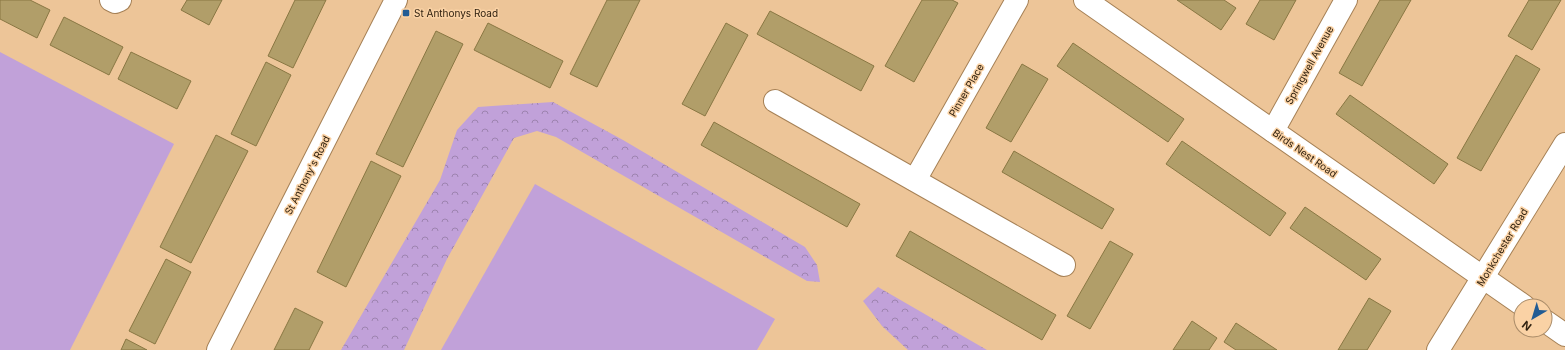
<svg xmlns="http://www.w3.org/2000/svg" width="1565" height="350" viewBox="0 0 1565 350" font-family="Inter,sans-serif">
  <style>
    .forest { fill: url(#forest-crowns) }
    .garden { fill: #c1a1d9 }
    .building { fill: #b19e69; stroke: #897743 }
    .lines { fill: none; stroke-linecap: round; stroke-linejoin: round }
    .minor-casing { stroke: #a68156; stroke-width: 24 }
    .tertiary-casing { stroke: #a68156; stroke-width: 24 }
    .minor { stroke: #fff; stroke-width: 22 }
    .tertiary { stroke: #fff; stroke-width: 22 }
    .poi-dot { fill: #225c94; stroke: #fad2a5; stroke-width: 1.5 }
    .labels { text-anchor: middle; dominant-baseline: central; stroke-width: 3; stroke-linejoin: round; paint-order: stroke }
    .poi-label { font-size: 10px; fill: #312210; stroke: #fad2a5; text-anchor: start }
    .street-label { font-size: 10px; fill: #312210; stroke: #fad2a5 }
  </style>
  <defs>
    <pattern id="forest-crowns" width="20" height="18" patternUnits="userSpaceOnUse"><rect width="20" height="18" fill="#c1a1d9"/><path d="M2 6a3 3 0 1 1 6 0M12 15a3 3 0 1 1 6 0" fill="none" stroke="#9d83af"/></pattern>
  </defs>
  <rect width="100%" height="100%" fill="#edc598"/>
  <!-- forest -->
  <g class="forest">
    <path d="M553,102L623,140L805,247L817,265L820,282L807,281L556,137L537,131L514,138L447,259L404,350H341L440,180L457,130L478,107Z"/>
    <path d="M878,287L987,350H908L882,326L863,301Z"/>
  </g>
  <!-- garden -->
  <g class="garden">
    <path d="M0,52L174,144L70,350H0Z"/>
    <path d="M535,184L775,319L757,350H441Z"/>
  </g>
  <!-- building -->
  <g class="building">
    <path d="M0,0H30L50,10L37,38L0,19Z"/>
    <path d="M187,0H222L209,25L181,10Z"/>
    <path d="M295,0H326L293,68L268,56Z"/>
    <path d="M607,0H640L597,87L570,74Z"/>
    <path d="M922,0H952L958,3L914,82L885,66Z"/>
    <path d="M1177,0H1224L1236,8L1221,30Z"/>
    <path d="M1260,0H1296L1274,40L1246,24Z"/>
    <path d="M1380,0H1411L1362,86L1339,73Z"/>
    <path d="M1529,0H1561L1532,50L1508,36Z"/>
    <path d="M770,11L874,66L861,91L757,34Z"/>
    <path d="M64,17L123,47L109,75L50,45Z"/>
    <path d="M488,23L563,61L550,88L474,50Z"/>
    <path d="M726,23L748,35L705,116L682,104Z"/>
    <path d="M436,31L463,44L403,167L376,154Z"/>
    <path d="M1073,43L1184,119L1168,142L1057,66Z"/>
    <path d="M131,52L191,81L177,109L118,79Z"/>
    <path d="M1516,55L1540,69L1481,171L1457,158Z"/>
    <path d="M266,62L291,75L256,146L231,134Z"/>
    <path d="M1022,64L1048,79L1011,142L986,128Z"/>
    <path d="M1350,95L1448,164L1434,184L1336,114Z"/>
    <path d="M714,122L860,204L847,227L701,145Z"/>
    <path d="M216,135L248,151L191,263L160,247Z"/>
    <path d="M1182,141L1286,213L1270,236L1166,164Z"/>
    <path d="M1014,151L1114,209L1102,229L1002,172Z"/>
    <path d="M371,161L401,176L346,287L317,272Z"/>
    <path d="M1305,207L1381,259L1366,280L1290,228Z"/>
    <path d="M910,231L1056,315L1042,340L896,256Z"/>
    <path d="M1110,241L1133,254L1090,329L1067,316Z"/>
    <path d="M166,259L191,272L155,344L129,331Z"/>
    <path d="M1369,298L1391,311L1367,350H1338Z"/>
    <path d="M295,308L323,322L309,350H274Z"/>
    <path d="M1192,321L1217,338L1209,350H1173Z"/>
    <path d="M1236,323L1277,350H1236L1224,342Z"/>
    <path d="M126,339L147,350H121Z"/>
  </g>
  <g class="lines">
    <!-- minor casing -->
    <g class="minor-casing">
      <g id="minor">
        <path d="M111,0L115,2L120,0"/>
        <path d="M1085,0L1524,306"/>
        <path d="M775,101L1064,265"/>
        <path d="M1273,131L1346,0"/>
        <path d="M915,180L1017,0"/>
        <path d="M1545,321L1565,335"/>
        <path d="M1438,350L1565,144"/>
      </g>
    </g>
    <!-- tertiary casing -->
    <g class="tertiary-casing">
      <path id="tertiary" d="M218,350L396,0"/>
    </g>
    <!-- minor -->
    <use href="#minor" class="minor"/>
    <!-- tertiary -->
    <use href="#tertiary" class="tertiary"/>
  </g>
  <!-- markers -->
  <rect class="poi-dot" x="402" y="9" width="8" height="8" rx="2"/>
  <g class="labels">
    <!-- poi labels -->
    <g class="poi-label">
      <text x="414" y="13">St Anthonys Road</text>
    </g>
    <!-- street labels -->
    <g class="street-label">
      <text transform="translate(1309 65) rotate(-61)">Springwell Avenue</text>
      <text transform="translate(966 90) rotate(-60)">Pinner Place</text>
      <text transform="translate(1305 153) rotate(35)">Birds Nest Road</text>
      <text transform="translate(307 175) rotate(-63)">St Anthony's Road</text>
      <text transform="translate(1502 247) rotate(-59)">Monkchester Road</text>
    </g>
  </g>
  <!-- north arrow -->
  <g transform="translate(1533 318) rotate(218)"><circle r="19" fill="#fad2a5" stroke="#aa8c69"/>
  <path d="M0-3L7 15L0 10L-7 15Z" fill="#225c94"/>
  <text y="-6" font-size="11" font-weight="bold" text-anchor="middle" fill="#312210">N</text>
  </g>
</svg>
